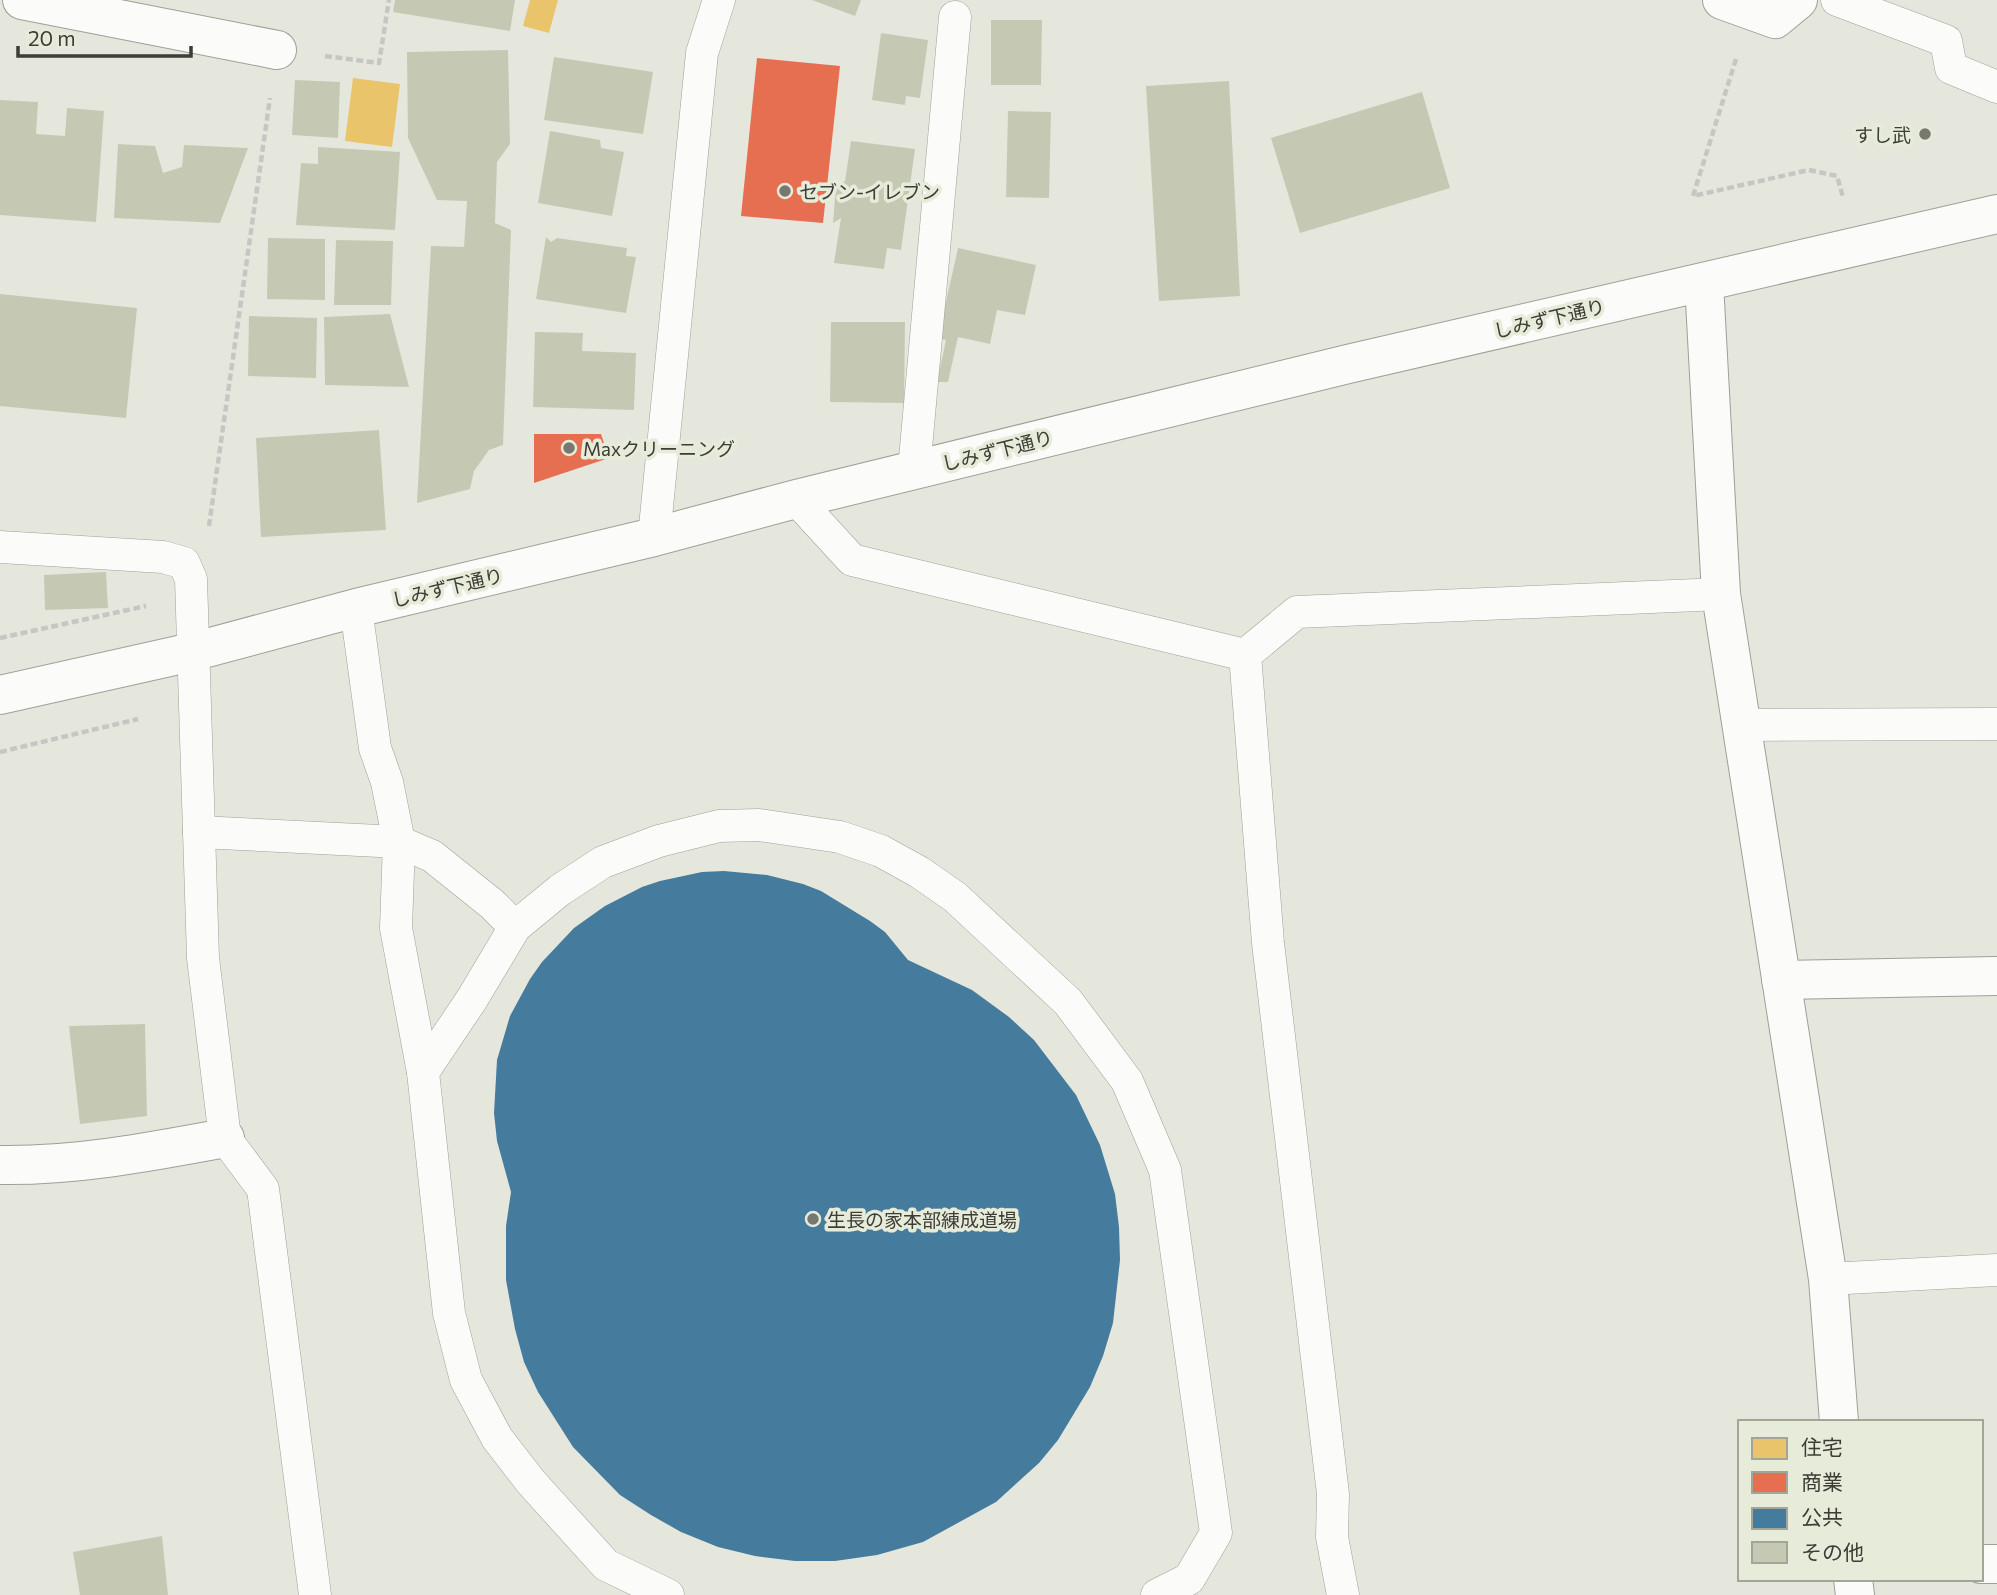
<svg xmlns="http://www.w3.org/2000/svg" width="1997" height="1595" viewBox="0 0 1997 1595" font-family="Commissioner,'Noto Sans JP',sans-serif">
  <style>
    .homes { fill: #e9c46a }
    .shops { fill: #e76f51 }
    .public { fill: #457b9d }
    .building { fill: #c5c9b3 }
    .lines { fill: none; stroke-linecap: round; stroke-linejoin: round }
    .service-casing { stroke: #9ea098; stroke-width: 33 }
    .minor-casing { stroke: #9ea098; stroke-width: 40 }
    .tertiary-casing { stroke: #9ea098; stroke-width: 40 }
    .path { stroke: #c6c6c3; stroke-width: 4.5; stroke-dasharray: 7 3.5; stroke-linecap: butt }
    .service { stroke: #fbfbfa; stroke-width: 32 }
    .minor { stroke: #fbfbfa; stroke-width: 38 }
    .tertiary { stroke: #fbfbfa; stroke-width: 38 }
    .poi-dot { fill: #777870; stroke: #e7ebd9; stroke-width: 2.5 }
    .labels { text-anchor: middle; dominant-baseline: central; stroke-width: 7; stroke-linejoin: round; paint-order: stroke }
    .poi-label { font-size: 19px; fill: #3c3d36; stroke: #e7ebd9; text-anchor: start }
    .street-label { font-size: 19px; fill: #3c3d36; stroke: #e7ebd9 }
  </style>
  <rect width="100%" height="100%" fill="#e5e7dd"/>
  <!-- homes -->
  <g class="homes">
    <path d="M530,0H558L549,33L523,26Z"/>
    <path d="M353,78L400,84L392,147L345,141Z"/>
  </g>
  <!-- shops -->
  <g class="shops">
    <path d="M757,58L840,66L823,223L741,216Z"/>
    <path d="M534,434H601L609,458L534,483Z"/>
  </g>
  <!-- public -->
  <path class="public" d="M724,871L767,875L803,884L821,891L870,921L885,932L908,960L972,990L1009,1017L1034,1040L1076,1095L1100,1145L1115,1194L1119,1227L1120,1260L1113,1323L1103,1356L1090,1387L1058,1440L1039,1463L996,1502L923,1542L877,1555L835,1561H795L755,1556L718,1547L681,1532L651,1515L620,1495L573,1447L538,1392L524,1362L515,1329L506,1280V1226L511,1192L497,1141L494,1113L497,1060L510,1016L530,979L542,962L574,928L605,906L642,887L660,881L702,872Z"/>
  <!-- building -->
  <g class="building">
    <path d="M395,0H515L510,31L393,12Z"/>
    <path d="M812,0H861L855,16Z"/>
    <path d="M991,20H1042L1041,85H991Z"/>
    <path d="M881,33L928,40L920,98L906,96L905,105L872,100Z"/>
    <path d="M508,50L510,144L497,162L495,223L511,230L503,445L489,450L474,471L470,489L417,503L431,246L464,247L467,201L437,200L408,138L407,52Z"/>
    <path d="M554,57L653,72L643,134L544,120Z"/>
    <path d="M295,80L340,82L338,138L292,135Z"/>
    <path d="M1229,81L1240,296L1159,301L1146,86Z"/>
    <path d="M1422,92L1450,188L1300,233L1271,138Z"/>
    <path d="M0,100L38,102L36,134L65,136L67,108L104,111L96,222L0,215Z"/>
    <path d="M1008,111L1051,112L1049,198L1006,197Z"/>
    <path d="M550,131L600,140L601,148L624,152L612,216L538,203Z"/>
    <path d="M851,141L915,149L901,250L887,248L884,269L834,263L841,218L833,223L836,186L845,181Z"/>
    <path d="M118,144L155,146L163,173L182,167L184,145L248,148L220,223L114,218Z"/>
    <path d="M318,147L400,152L395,230L296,225L301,163L318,164Z"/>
    <path d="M546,237L551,242L557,238L627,248L626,256L636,257L626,313L536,299Z"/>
    <path d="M268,238L325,239V300L267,299Z"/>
    <path d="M336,240L393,241L391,305H334Z"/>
    <path d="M958,248L1036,265L1025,315L997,310L990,344L958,337L948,382H937L946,340L938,338Z"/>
    <path d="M0,294L137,308L126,418L0,406Z"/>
    <path d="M390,314L409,387L325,385L324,317Z"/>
    <path d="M249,316L317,318L316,378L248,376Z"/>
    <path d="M831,322H905L904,403L830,402Z"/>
    <path d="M535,332L583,333L582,351L636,353L634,410L533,407Z"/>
    <path d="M379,430L386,530L261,537L256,438Z"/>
    <path d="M106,572L108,608L45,610L44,575Z"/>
    <path d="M145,1024L147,1116L80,1124L69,1026Z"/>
    <path d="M162,1536L168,1595H80L73,1552Z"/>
  </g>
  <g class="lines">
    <!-- service casing -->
    <g class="service-casing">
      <g id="service">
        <path d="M1837,0L1946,41L1951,68L1997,87"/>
        <path d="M914,470L955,17"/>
        <path d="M796,499L852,560L1245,655"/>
        <path d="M654,537L702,53L719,0"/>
        <path d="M0,547L163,557L184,563L191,579L203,958L225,1138L263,1189L315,1595"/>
        <path d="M356,608L375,748L387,782L399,842L396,928L423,1072"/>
        <path d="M1742,725L1997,724"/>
        <path d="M199,832L399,842L432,856L492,904L515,927"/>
        <path d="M1828,1279L1997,1270"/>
        <path d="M668,1595L606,1565L531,1482L497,1438L466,1380L449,1313L423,1072L472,999L515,927L560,890L603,862L659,841L719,826L759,825L840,837L881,851L919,872L955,897L1068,1002L1127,1081L1165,1170L1216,1533L1189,1579L1157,1595"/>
        <path d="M1343,1595L1332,1537L1333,1494L1268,943L1245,655L1297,612L1721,594"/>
      </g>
    </g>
    <!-- minor casing -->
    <g class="minor-casing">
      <g id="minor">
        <path d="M22,0L277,50"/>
        <path d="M1722,0L1775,19L1798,0"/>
        <path d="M1704,283L1721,594L1828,1279L1839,1422"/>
        <path d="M1781,980L1997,976"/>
        <path d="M0,1165C76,1166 150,1152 225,1138"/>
        <path d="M1981,1564H1997"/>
        <path d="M1853,1579L1855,1595"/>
      </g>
    </g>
    <!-- tertiary casing -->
    <g class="tertiary-casing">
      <path id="tertiary" d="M0,695L192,652L356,608L654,537L796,499L1348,364L1997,214"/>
    </g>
    <!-- path -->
    <g class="path">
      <path d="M325,56L379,63L389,0"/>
      <path d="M1736,59L1693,196L1809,170L1837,176L1843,197"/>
      <path d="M209,526L270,98"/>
      <path d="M0,638L146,606"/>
      <path d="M0,752L138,719"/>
    </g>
    <!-- service -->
    <use href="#service" class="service"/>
    <!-- minor -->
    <use href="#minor" class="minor"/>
    <!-- tertiary -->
    <use href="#tertiary" class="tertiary"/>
  </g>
  <!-- markers -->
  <g class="poi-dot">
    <circle cx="1925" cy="134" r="7"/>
    <circle cx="785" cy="191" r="7"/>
    <circle cx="569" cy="448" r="7"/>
    <circle cx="813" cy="1219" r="7"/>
  </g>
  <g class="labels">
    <!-- poi labels -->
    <g class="poi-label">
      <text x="1911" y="134" text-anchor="end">すし武</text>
      <text x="799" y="191">セブン-イレブン</text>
      <text x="583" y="448">Maxクリーニング</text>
      <text x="827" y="1219">生長の家本部練成道場</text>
    </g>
    <!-- street labels -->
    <g class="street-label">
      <text transform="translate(1549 318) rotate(-13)">しみず下通り</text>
      <text transform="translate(997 450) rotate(-14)">しみず下通り</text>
      <text transform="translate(447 587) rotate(-13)">しみず下通り</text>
    </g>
  </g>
  <!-- legend -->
  <rect x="1738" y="1420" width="245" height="161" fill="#e7ebd9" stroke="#a3a598" stroke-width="2"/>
  <rect x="1752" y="1438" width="35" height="21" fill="#e9c46a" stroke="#a3a598" stroke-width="2"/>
  <text x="1801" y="1455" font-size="21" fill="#3c3d36">住宅</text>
  <rect x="1752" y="1472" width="35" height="21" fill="#e76f51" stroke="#a3a598" stroke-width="2"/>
  <text x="1801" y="1490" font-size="21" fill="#3c3d36">商業</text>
  <rect x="1752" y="1508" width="35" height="21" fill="#457b9d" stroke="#a3a598" stroke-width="2"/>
  <text x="1801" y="1525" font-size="21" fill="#3c3d36">公共</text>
  <rect x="1752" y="1542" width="35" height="21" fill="#c5c9b3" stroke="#a3a598" stroke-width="2"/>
  <text x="1801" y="1560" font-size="21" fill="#3c3d36">その他</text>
  <!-- scale -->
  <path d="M18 46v10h173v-10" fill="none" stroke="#3c3d36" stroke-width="3.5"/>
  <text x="28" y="46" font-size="21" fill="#3c3d36" stroke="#e7ebd9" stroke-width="5" paint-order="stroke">20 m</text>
</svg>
